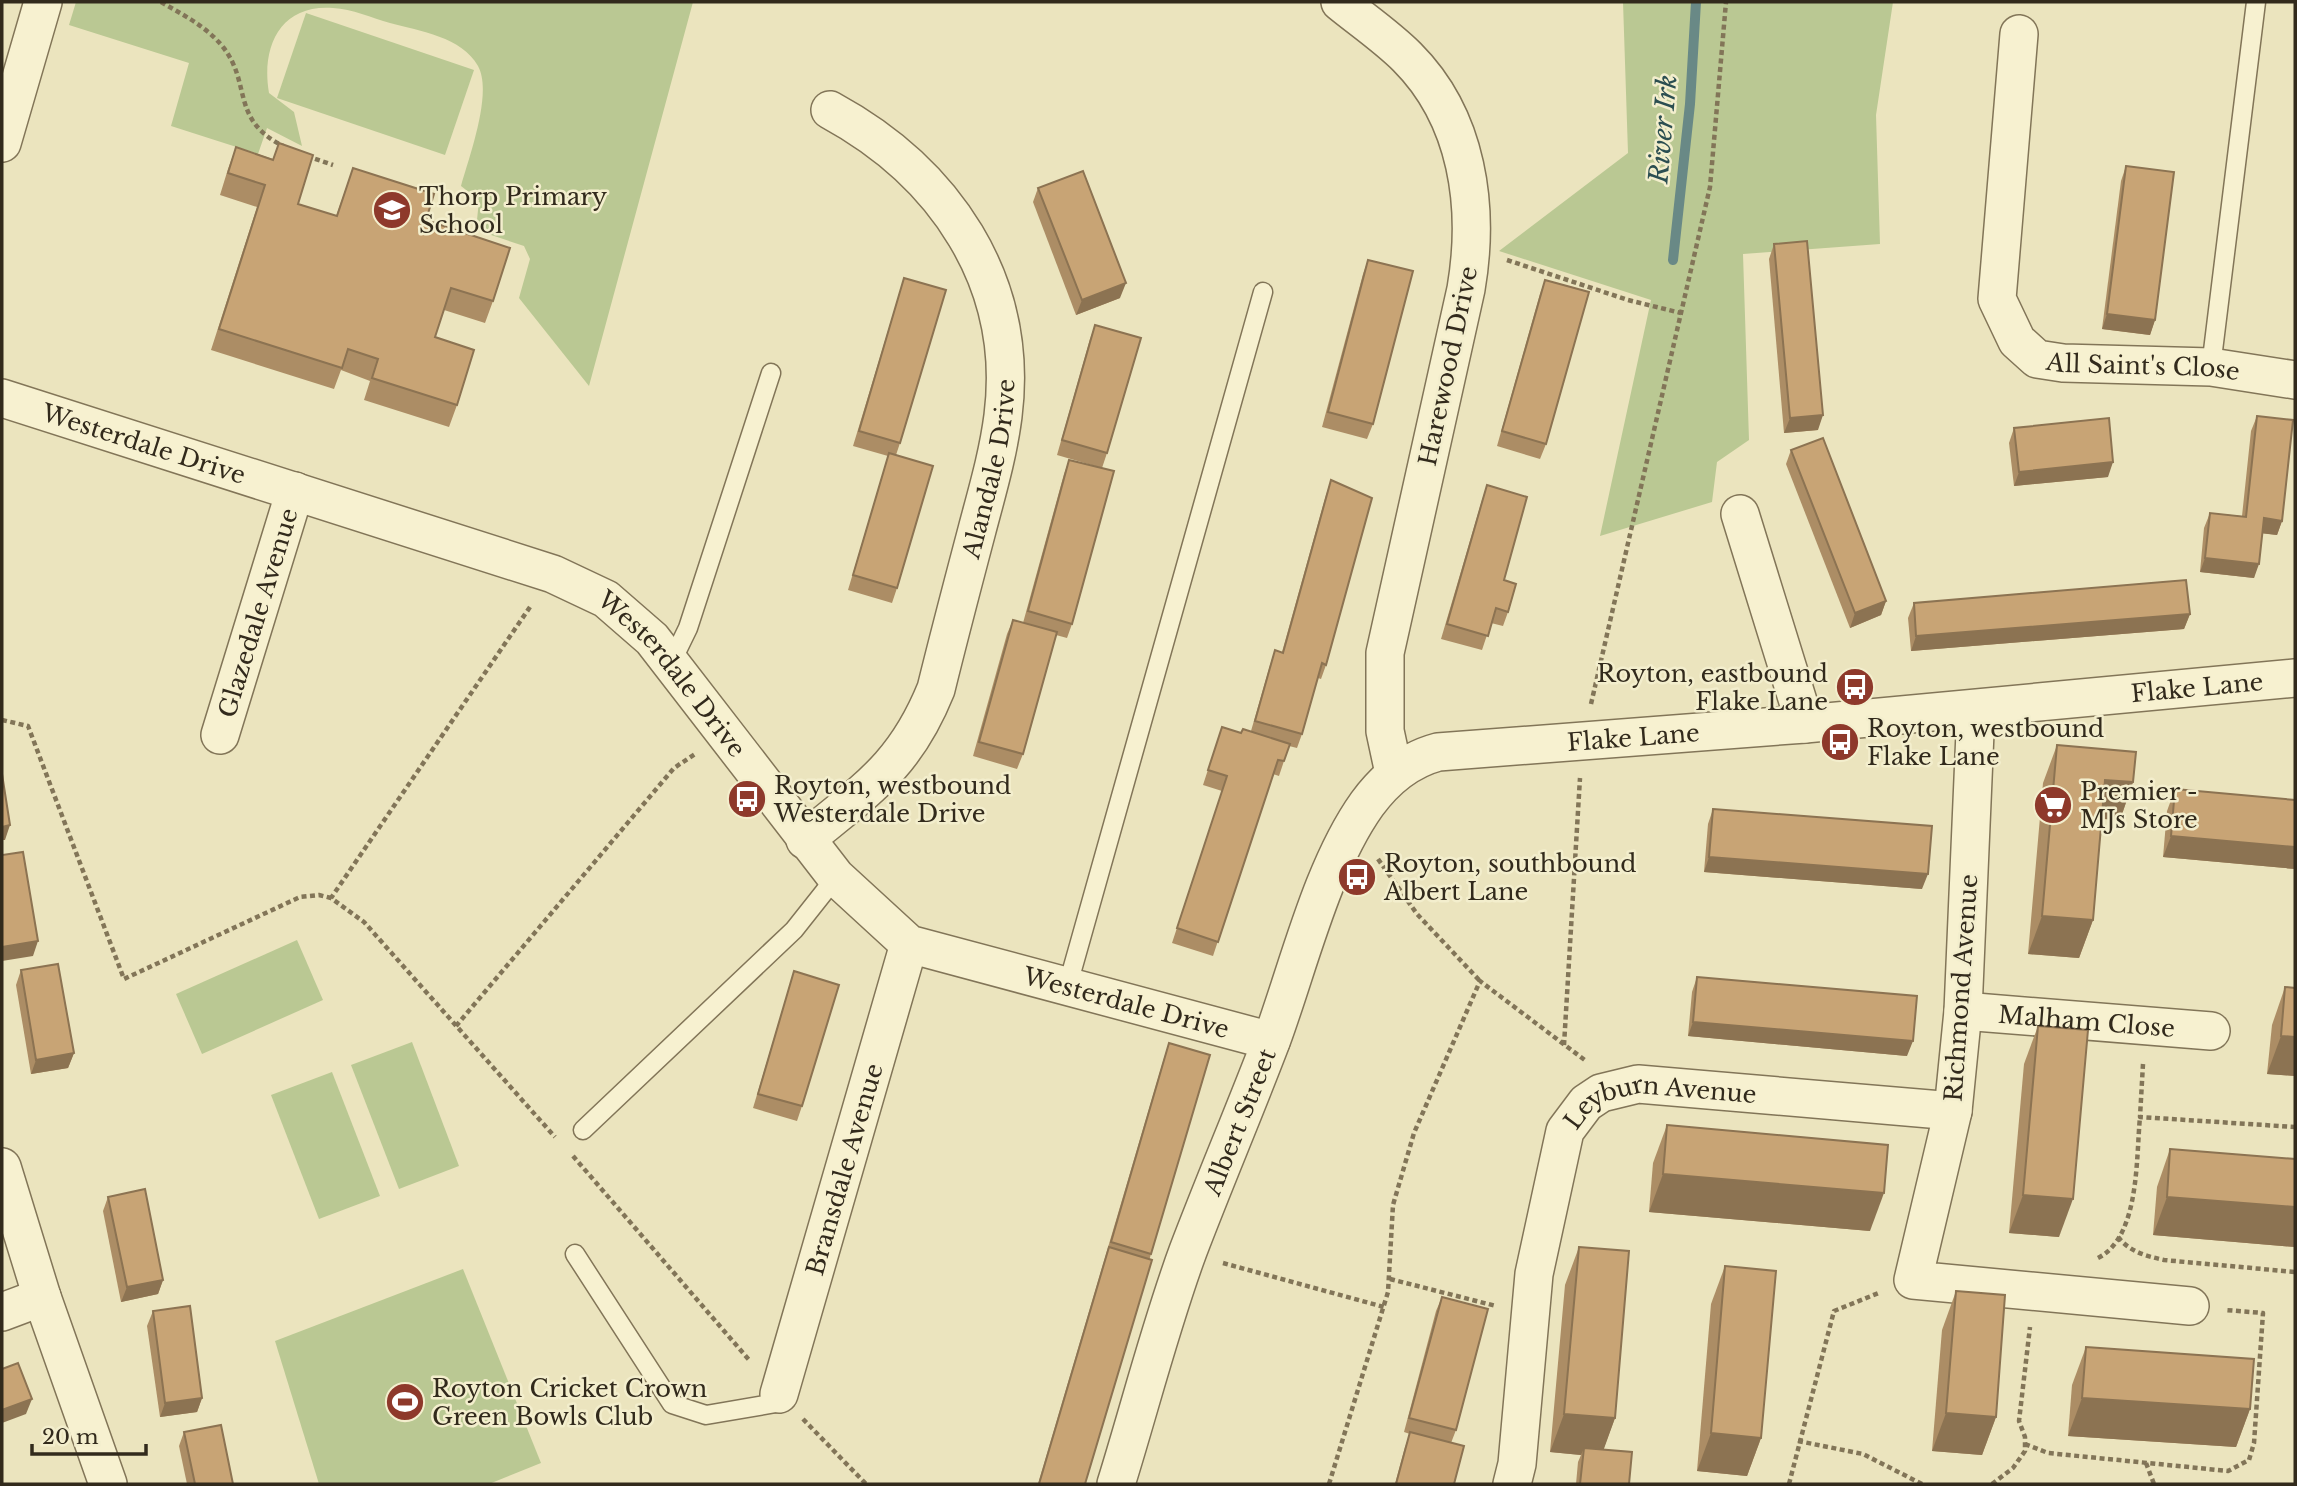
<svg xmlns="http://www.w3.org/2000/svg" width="2297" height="1486" viewBox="0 0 2297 1486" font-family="'Libre Baskerville',serif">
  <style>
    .green { fill: #bac893 }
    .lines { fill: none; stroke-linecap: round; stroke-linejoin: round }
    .stream { stroke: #698986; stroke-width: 10 }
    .lane-casing { stroke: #827558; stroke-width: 21 }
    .street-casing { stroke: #827558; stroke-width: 40 }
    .path { stroke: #827558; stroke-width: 4.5; stroke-dasharray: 5 3.5; stroke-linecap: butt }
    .lane { stroke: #f7f1d0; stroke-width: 18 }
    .street { stroke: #f7f1d0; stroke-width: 37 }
    .wall { fill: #ac8d65 }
    .shaded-wall { fill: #8c7352 }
    .building { fill: #c8a475; stroke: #8c7352; stroke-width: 2 }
    .labels { text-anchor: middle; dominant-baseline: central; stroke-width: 5; stroke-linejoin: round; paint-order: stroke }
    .poi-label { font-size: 24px; fill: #322a1c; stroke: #f3eecd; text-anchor: start }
    .street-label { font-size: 24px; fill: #322a1c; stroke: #f3eecd }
    .water-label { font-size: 26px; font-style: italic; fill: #2b4e51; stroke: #f3eecd }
  </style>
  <rect width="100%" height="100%" fill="#ebe4be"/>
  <!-- green -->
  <g class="green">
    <path d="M76,2H693L589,386L519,298L530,259L524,246L476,230L479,200L461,186C469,157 493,93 478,66C462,37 420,31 390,23C372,18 352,9 333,8C280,4 261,47 269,93L294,112L302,146L267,128L258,154L171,126L189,63L69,25Z"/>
    <path d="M1623,2H1893L1876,115L1880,244L1743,254L1749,440L1717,462L1712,502L1600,536L1651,300L1499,251L1628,153Z"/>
    <path d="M306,13L474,70L445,155L277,98Z"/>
    <path d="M297,940L323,1000L202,1054L176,994Z"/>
    <path d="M412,1042L459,1166L399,1189L351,1065Z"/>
    <path d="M332,1072L380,1196L319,1219L271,1095Z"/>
    <path d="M463,1269L541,1463L489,1484H319L275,1341Z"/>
  </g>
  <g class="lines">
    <!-- stream -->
    <path class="stream" d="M1673,260L1690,104L1696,2"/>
    <!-- lane casing -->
    <g class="lane-casing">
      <g id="lane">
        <path d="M2211,367L2256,2"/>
        <path d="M671,663L688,628L771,373"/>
        <path d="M1067,988L1263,292"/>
        <path d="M583,1130L794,930L836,877"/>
        <path d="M575,1254L672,1404L706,1415L776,1403L779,1394"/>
      </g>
    </g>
    <!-- street casing -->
    <g class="street-casing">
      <g id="street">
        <path d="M1340,2C1362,20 1387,37 1407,57C1468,118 1480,207 1466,289L1385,653V731L1394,773"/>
        <path id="s1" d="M2019,34L1997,299L2017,341L2037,359L2063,363L2211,367L2295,380"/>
        <path d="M2,143L43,2"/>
        <path id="s2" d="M2,398L553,574L606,599L652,639L836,877L909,944L1271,1041"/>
        <path d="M1740,514L1805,724"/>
        <path d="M1976,709L1963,1011L1953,1111L1913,1280L2190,1306"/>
        <path id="s3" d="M220,735L295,491"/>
        <path id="s4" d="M805,840C867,789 905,766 936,689C949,636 963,583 977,530C987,492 998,455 1003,416C1020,281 944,172 830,110"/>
        <path id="s5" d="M1963,1011L2211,1031"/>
        <path d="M2,1167L42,1297L108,1484"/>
        <path d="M2,1312L42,1297"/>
        <path id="s6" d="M779,1394L909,944"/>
        <path id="s7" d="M1116,1484C1140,1407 1160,1327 1188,1251C1215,1180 1245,1110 1272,1039C1299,965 1322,867 1367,804C1386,778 1408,760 1438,752L1805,724L2295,678"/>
        <path id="s8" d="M1512,1484L1517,1464L1534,1274L1565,1131L1586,1103L1601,1093L1638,1084L1953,1111"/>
      </g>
    </g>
    <!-- path -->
    <g class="path">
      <path d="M161,2C183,15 206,26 223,47C252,84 230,119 283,146"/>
      <path d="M307,156L333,165"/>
      <path d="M1507,260L1628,300L1681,313"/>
      <path d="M530,607L331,898L364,922L555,1137"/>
      <path d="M1591,704L1710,187L1726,2"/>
      <path d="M2,720L28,726L124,979L300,897L319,895L331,898"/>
      <path d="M1378,859L1417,914L1480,981"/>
      <path d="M456,1026L674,768L695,754"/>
      <path d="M1564,1045L1580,778"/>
      <path d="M2143,1064L2140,1117L2295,1127"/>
      <path d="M573,1156L750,1361"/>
      <path d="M2118,1237C2130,1252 2146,1256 2164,1260L2295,1272"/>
      <path d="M2098,1258C2140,1237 2136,1157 2140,1117"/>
      <path d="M1223,1263L1384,1307"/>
      <path d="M1390,1279L1496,1306"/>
      <path d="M803,1419L866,1484"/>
      <path d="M1798,1441L1863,1454L1922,1484"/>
      <path d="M2025,1444L2048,1453L2228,1471L2249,1460L2254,1443L2263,1313L2225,1310"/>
      <path d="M2146,1463L2154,1484"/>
      <path d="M1329,1484L1388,1292L1393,1205L1414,1133L1480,981L1586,1061"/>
      <path d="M1789,1484L1834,1311L1881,1292"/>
      <path d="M1992,1484L2013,1468L2025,1451V1437L2019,1421L2030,1327"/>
    </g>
    <!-- lane -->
    <use href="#lane" class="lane"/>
    <!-- street -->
    <use href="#street" class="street"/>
  </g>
  <!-- wall -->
  <g class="wall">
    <path d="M279,143L298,204L336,216L353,168L426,220L493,301L485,323L444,310L435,337L457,405L449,427L364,400L370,381L341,370L334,389L211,350L257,207L220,195L228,169L236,147L273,159Z"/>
    <path d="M2126,166L2155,320L2150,335L2102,329L2121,181Z"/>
    <path d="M1038,188L1120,298L1076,315L1033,202Z"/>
    <path d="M1774,244L1818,430L1784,433L1769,259Z"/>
    <path d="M1368,260L1373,424L1367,439L1322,427L1363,274Z"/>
    <path d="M904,278L900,443L896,455L897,588L892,603L848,590L888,456L853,446Z"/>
    <path d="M1545,280L1546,444L1540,459L1497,446L1540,294Z"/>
    <path d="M1095,325L1107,453L1102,468L1057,455L1090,339Z"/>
    <path d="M2257,416L2282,521L2277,535L2262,533L2254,578L2200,572L2204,528L2210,513L2242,516L2251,431Z"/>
    <path d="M2014,428L2108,477L2014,486L2009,443Z"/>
    <path d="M1791,450L1886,601L1881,615L1850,628L1786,464Z"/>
    <path d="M1069,460L1072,624L1067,638L1056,635L1023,754L1017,769L973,756L1007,634L1013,620L1023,623L1064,474Z"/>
    <path d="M1331,480L1326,665L1321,679L1318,678L1302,734L1297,748L1289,746L1279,776L1273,774L1213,956L1172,943L1222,791L1203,785L1217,742L1241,733L1251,731L1270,665L1275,650L1282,652L1326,495Z"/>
    <path d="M1487,485L1508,612L1503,626L1491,623L1482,650L1441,639L1482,500Z"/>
    <path d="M1914,603L2190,614L2184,629L1911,651L1908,618Z"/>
    <path d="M2057,745L2133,782L2120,820L2102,819L2093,920L2079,958L2028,954L2043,783Z"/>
    <path d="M2175,789L2295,800V869L2163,857L2167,811Z"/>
    <path d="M1713,809L1922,889L1704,872L1708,824Z"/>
    <path d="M21,970L74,1053L68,1068L31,1074L16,985Z"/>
    <path d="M794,971L802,1106L797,1121L753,1108Z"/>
    <path d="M1697,977L1907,1056L1688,1036L1692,992Z"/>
    <path d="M2285,987L2295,1076L2267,1074L2272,1025Z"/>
    <path d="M2038,1026L2059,1237L2009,1233L2024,1064Z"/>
    <path d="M1169,1043L1151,1254L1085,1484H1038L1164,1058Z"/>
    <path d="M1667,1125L1870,1231L1649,1212L1653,1163Z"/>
    <path d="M2170,1149L2295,1159V1247L2153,1235L2157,1187Z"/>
    <path d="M108,1197L163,1280L158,1294L121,1302L103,1211Z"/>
    <path d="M1579,1247L1615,1418L1603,1450L1629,1484H1576L1578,1462L1581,1455L1550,1452L1565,1285Z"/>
    <path d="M1725,1266L1761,1438L1747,1476L1697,1471L1711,1304Z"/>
    <path d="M1956,1291L1996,1417L1982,1455L1932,1451L1942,1330Z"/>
    <path d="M1442,1297L1456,1430L1451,1443L1454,1484H1395L1405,1447L1410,1434L1404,1432L1436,1311Z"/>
    <path d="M153,1311L202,1398L197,1412L160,1417L147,1326Z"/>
    <path d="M2086,1347L2250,1409L2236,1447L2068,1436L2072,1385Z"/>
    <path d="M184,1432L233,1484H187L179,1446Z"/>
  </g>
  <!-- shaded-wall -->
  <g class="shaded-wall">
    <path d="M1126,283L1120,298L1076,315L1082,300Z"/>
    <path d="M2107,314L2155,320L2150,335L2102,329Z"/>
    <path d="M1823,415L1818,430L1784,433L1790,418Z"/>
    <path d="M2113,462L2108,477L2014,486L2019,472Z"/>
    <path d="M2264,518L2282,521L2277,535L2259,533Z"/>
    <path d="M2205,558L2259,564L2254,578L2200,572Z"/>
    <path d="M1886,601L1881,615L1850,628L1855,613Z"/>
    <path d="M2190,614L2184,629L1911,651L1916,636Z"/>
    <path d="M2105,780L2133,782L2120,820L2091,818Z"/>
    <path d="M10,825L5,840H2V827Z"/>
    <path d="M2171,836L2295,847V869L2163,857Z"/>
    <path d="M1709,857L1928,874L1922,889L1704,872Z"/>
    <path d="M2042,916L2093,920L2079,958L2028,954Z"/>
    <path d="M38,941L33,956L2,961V947Z"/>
    <path d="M1693,1022L1913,1041L1907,1056L1688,1036Z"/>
    <path d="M2281,1036L2295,1037V1076L2267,1074Z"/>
    <path d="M74,1053L68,1068L31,1074L36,1060Z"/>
    <path d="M1663,1174L1884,1193L1870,1231L1649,1212Z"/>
    <path d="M2023,1195L2073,1199L2059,1237L2009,1233Z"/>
    <path d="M2167,1197L2295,1207V1247L2153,1235Z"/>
    <path d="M163,1280L158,1294L121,1302L127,1287Z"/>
    <path d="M202,1398L197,1412L160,1417L165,1403Z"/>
    <path d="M2082,1398L2250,1409L2236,1447L2068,1436Z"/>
    <path d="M32,1399L26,1414L2,1423V1410Z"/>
    <path d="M1946,1413L1996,1417L1982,1455L1932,1451Z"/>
    <path d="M1564,1414L1615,1418L1601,1457L1584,1448L1581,1455L1550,1452Z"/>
    <path d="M1711,1433L1761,1438L1747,1476L1697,1471Z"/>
  </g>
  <!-- building -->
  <g class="building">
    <path d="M279,143L313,155L298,204L337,216L353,168L434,194L426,220L510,248L493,301L451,288L435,337L474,350L457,405L372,378L378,359L348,349L342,368L219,329L265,185L228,173L236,147L273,160Z"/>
    <path d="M2126,166L2174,172L2155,320L2107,314Z"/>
    <path d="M1083,171L1126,283L1082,300L1038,188Z"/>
    <path d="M1807,241L1823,415L1790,418L1774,244Z"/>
    <path d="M1368,260L1413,271L1373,424L1328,412Z"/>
    <path d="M904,278L946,290L900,443L859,431Z"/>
    <path d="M1545,280L1589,292L1546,444L1502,431Z"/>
    <path d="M1095,325L1141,338L1107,453L1062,440Z"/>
    <path d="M2257,416L2293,420L2282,521L2264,518L2259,564L2205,558L2210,513L2246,517Z"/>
    <path d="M2109,418L2113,462L2019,472L2014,428Z"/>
    <path d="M1823,438L1886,601L1855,613L1791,450Z"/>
    <path d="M889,453L933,466L897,588L853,575Z"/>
    <path d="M1069,460L1114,471L1072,624L1028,611Z"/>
    <path d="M1331,480L1372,498L1326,665L1322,663L1302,734L1255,721L1275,650L1283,653Z"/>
    <path d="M1487,485L1527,497L1504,580L1516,584L1508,612L1496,608L1488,636L1447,624Z"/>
    <path d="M2186,580L2190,614L1916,636L1914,603Z"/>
    <path d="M1013,620L1057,632L1023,754L979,742Z"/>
    <path d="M1222,727L1241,733L1243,729L1290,744L1284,761L1278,760L1218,942L1177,928L1227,776L1208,770Z"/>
    <path d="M2057,745L2136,752L2133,782L2105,780L2093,920L2042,916Z"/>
    <path d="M2,774L10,825L2,827Z"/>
    <path d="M2175,789L2295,800V847L2171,836Z"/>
    <path d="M1713,809L1932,826L1928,874L1709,857Z"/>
    <path d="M23,852L38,941L2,947V855Z"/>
    <path d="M58,964L74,1053L36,1060L21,970Z"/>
    <path d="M794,971L839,985L802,1106L758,1094Z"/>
    <path d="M1697,977L1917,996L1913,1041L1693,1022Z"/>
    <path d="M2285,987L2295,988V1037L2281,1036Z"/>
    <path d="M2038,1026L2088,1030L2073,1199L2023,1195Z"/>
    <path d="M1169,1043L1210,1055L1151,1254L1111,1242Z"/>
    <path d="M1667,1125L1888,1145L1884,1193L1663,1174Z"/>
    <path d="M2170,1149L2295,1159V1207L2167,1197Z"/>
    <path d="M145,1189L163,1280L127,1287L108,1197Z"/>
    <path d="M1109,1247L1152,1260L1085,1484H1039Z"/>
    <path d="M1579,1247L1629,1251L1615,1418L1564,1414Z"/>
    <path d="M1725,1266L1776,1271L1761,1438L1711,1433Z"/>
    <path d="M1956,1291L2005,1295L1996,1417L1946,1413Z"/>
    <path d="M1442,1297L1488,1309L1456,1430L1409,1418Z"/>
    <path d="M190,1306L202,1398L165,1403L153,1311Z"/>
    <path d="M2086,1347L2254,1359L2250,1409L2082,1398Z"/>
    <path d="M18,1363L32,1399L2,1410V1369Z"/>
    <path d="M221,1425L233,1484H195L184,1432Z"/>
    <path d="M1410,1432L1464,1446L1454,1484H1396Z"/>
    <path d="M1584,1448L1632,1452L1629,1484H1580Z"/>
  </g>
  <!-- icons -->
  <defs>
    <g id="school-disc" transform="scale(2.0125)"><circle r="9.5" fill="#8e392b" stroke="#f3eecd"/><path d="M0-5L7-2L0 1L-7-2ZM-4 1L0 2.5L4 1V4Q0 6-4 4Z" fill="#fff"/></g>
    <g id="bus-disc" transform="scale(2.0125)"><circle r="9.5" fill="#8e392b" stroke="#f3eecd"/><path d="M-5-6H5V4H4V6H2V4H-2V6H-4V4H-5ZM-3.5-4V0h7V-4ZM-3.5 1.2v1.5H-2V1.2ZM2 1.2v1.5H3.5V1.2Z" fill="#fff"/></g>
    <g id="supermarket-disc" transform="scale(2.0125)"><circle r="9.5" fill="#8e392b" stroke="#f3eecd"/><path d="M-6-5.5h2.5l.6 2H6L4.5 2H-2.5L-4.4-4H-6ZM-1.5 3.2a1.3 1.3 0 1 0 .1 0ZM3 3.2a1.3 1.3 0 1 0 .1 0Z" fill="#fff"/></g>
    <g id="stadium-disc" transform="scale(2.0125)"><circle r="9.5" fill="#8e392b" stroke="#f3eecd"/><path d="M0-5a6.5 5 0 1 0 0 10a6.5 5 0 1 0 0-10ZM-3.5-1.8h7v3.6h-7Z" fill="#fff"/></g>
  </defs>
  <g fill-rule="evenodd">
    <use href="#school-disc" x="392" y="210"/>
    <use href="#bus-disc" x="1855" y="687"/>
    <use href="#bus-disc" x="1840" y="742"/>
    <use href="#bus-disc" x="747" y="799"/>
    <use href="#supermarket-disc" x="2053" y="805"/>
    <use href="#bus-disc" x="1357" y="877"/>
    <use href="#stadium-disc" x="405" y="1402"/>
  </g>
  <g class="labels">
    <!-- poi labels -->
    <g class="poi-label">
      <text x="419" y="196">Thorp Primary<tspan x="419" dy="28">School</tspan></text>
      <text x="1828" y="673" text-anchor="end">Royton, eastbound<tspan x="1828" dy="28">Flake Lane</tspan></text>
      <text x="1867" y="728">Royton, westbound<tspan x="1867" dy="28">Flake Lane</tspan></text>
      <text x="774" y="785">Royton, westbound<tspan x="774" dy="28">Westerdale Drive</tspan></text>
      <text x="2080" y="791">Premier -<tspan x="2080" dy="28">MJs Store</tspan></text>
      <text x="1384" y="863">Royton, southbound<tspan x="1384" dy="28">Albert Lane</tspan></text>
      <text x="432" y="1388">Royton Cricket Crown<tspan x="432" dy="28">Green Bowls Club</tspan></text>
    </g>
    <!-- street labels -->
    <g class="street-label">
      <text stroke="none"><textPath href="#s1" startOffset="446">All Saint's Close</textPath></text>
      <text transform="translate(1448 366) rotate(-78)">Harewood Drive</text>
      <text stroke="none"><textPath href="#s2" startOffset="149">Westerdale Drive</textPath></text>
      <text stroke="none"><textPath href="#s4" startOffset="430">Alandale Drive</textPath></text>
      <text stroke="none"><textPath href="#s3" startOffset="128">Glazedale Avenue</textPath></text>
      <text stroke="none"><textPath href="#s2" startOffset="737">Westerdale Drive</textPath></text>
      <text stroke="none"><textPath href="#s7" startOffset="1578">Flake Lane</textPath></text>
      <text stroke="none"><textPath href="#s7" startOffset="1012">Flake Lane</textPath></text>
      <text transform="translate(1961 988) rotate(-86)">Richmond Avenue</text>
      <text stroke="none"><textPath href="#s2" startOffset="1323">Westerdale Drive</textPath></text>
      <text stroke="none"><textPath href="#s5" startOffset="124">Malham Close</textPath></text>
      <text stroke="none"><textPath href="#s8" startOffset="466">Leyburn Avenue</textPath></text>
      <text stroke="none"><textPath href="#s7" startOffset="383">Albert Street</textPath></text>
      <text stroke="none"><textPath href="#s6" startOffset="234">Bransdale Avenue</textPath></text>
    </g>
    <!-- water labels -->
    <g class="water-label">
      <text transform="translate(1663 129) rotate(-85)">River Irk</text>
    </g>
  </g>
  <!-- border -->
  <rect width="2297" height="1486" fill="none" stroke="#322a1c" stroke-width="7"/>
  <!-- scale -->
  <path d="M32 1444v10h114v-10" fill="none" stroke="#322a1c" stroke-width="3.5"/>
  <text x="42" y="1444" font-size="21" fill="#322a1c" stroke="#f3eecd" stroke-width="5" paint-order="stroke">20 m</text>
</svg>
